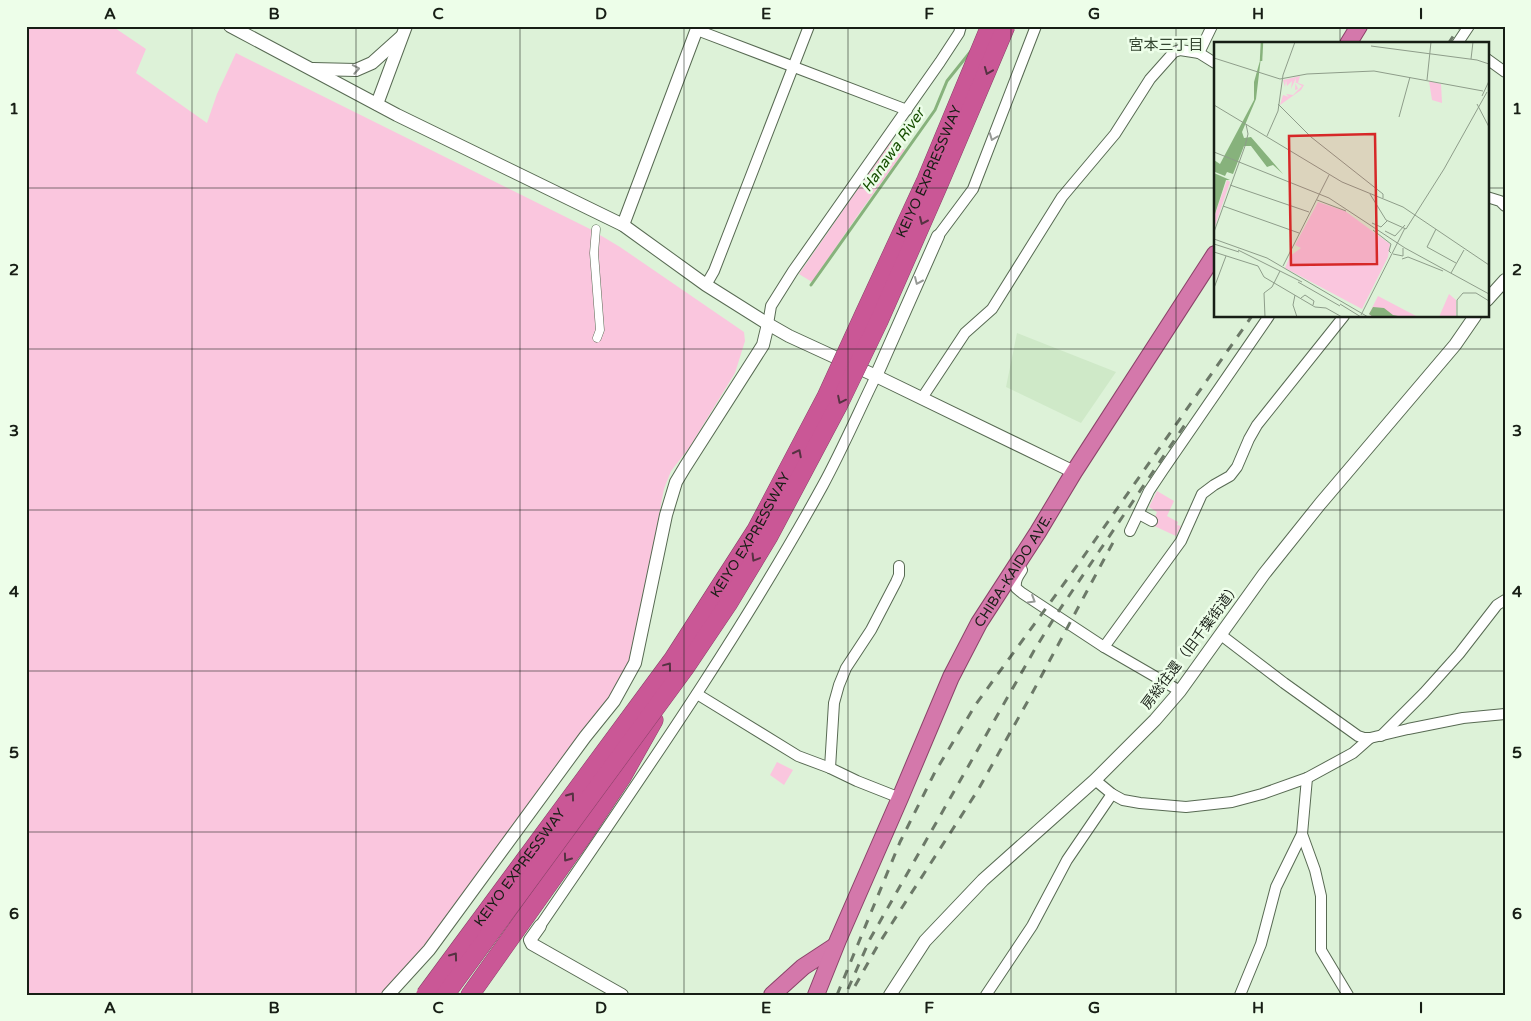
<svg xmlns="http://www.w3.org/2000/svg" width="1531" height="1021" viewBox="0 0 1531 1021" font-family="'Varela Round','Noto Sans JP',sans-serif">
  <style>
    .built { fill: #cfe9c8 }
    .green { fill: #fac6de }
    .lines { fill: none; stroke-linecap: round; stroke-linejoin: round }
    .stream { stroke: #87b27c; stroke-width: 3 }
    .pedestrian-casing { stroke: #586a53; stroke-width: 9 }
    .minor-casing { stroke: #586a53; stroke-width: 12 }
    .tertiary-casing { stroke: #586a53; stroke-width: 14 }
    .trunk-casing { stroke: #8b4369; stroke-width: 18 }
    .motorway-casing { stroke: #8b4369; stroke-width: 19 }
    .pedestrian { stroke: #fff; stroke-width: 8 }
    .minor { stroke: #fff; stroke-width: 10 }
    .tertiary { stroke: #fff; stroke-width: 12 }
    .trunk { stroke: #d478ab; stroke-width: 16 }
    .motorway { stroke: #ca5796; stroke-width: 18 }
    .rail { stroke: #6c7968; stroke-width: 3; stroke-dasharray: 9 9; stroke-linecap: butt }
    .motorway-bridge-casing { stroke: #8b4369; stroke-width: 19; stroke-linecap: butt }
    .motorway-bridge { stroke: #ca5796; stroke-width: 18 }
    .oneway { stroke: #979a96 }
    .oneway2 { stroke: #563242 }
    .grid { fill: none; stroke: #171e15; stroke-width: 1; stroke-opacity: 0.55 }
    .labels { text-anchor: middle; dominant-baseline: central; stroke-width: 5; stroke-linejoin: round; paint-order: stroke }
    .street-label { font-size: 14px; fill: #171e15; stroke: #edfee9 }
    .neighbourhood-label { font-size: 15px; fill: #354631; stroke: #edfee9 }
    .water-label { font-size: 15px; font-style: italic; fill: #174f00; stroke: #edfee9 }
    .inset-river { fill: none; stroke: #87b27c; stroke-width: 2.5 }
    .inset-road { fill: none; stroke: #8e9d8a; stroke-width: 1 }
    .view { fill: #d62828; fill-opacity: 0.15; stroke: #d62828; stroke-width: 2.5 }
    .inset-edge { fill: none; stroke: #171e15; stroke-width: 2.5 }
    .neatline { fill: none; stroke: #171e15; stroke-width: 2 }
    .grid-label { font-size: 16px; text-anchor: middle; font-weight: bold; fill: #171e15 }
  </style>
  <rect width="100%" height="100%" fill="#ddf2d8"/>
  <!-- built -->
  <path class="built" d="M1017,333L1116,372L1081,423L1006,387Z"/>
  <!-- green -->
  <g class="green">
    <path d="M26,26H112L146,49L136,73L207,123L217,94L236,53L590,229L620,247L744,332L745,341L735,373L689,448L671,471L664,489L634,646L629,664L617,688L440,930L408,967L381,995H26Z"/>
    <path d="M891,141L905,150L860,212L812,282L799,274Z"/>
    <path d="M1157,491L1174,501L1167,516L1178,522L1177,525L1181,526L1176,536L1152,525L1157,512L1149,507Z"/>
    <path d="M777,762L793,770L784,785L770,775Z"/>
  </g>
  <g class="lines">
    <!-- stream -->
    <path class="stream" d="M811,285L935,110L947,81L971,51"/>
    <!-- pedestrian casing -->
    <g class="pedestrian-casing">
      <path id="pedestrian" d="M596,229L594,253L600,330L597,338"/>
    </g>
    <!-- minor casing -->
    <g class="minor-casing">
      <g id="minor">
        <path d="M697,30L907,110"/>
        <path d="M1457,44L1469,26"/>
        <path d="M1199,53L1212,26"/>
        <path d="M1487,59L1505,72"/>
        <path d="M1487,197L1500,201L1505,206"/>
        <path d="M938,236L973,189L1036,26"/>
        <path d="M706,285L714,271L809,26"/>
        <path d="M768,324L771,306L793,271L940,62L959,33L961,26"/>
        <path d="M922,398L965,333L992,309L1062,197L1115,134L1150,79L1174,52L1180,50L1199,53L1215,63"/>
        <path d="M1139,514L1152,521"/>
        <path d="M1130,531L1149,491L1163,470L1269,316"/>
        <path d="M1022,570C1018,576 1015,580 1016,588L1022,593L1104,647L1180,691"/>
        <path d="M1221,635L1284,683L1358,736L1364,738H1370L1408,729L1463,718L1505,714"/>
        <path d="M1104,647L1181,541L1202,494L1214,485L1230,476L1237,467L1249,439L1257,425L1344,316"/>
        <path d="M697,694L798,756L830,768L857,781L900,798"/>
        <path d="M1381,736L1424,693L1459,654L1497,605L1505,600"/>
        <path d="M830,768L834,703L839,685L846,668L871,630L896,582L899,575V566"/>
        <path d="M1307,778L1302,834L1315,870L1321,896V950L1348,995"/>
        <path d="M1095,780L1112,794L1123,800L1140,803L1186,807L1232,802L1262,794L1307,778L1353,753L1370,738"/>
        <path d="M540,926C638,782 739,638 823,485C842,450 858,413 876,376"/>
        <path d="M986,995L1032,926L1067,860L1112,794"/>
        <path d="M1240,995L1261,944L1276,887L1302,834"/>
      </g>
    </g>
    <!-- tertiary casing -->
    <g class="tertiary-casing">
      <g id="tertiary">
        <path d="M230,26L397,115L623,225L706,285L768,324L789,336L876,376L1074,472"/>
        <path d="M313,69L356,70L372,63L401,37"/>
        <path d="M377,104L406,26"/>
        <path d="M623,225L698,26"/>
        <path d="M1487,300L1505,280"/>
        <path d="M876,376L938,236"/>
        <path d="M540,926L530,940L532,944L622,995"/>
        <path d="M388,995L429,950L585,737L614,701L635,663L666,515L676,482L685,467L763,345L768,324"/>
        <path d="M890,995L925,941L983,880L1095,780L1155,720L1180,691L1264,574L1320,504L1455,345L1475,316"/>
      </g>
    </g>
    <!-- trunk casing -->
    <g class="trunk-casing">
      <g id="trunk">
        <path d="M1348,44L1359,26"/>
        <path d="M772,995L803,967L835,946"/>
        <path id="s1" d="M816,995L838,940L900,798L951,677L979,623L1038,532L1074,472L1215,254"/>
      </g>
    </g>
    <!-- motorway casing -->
    <g class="motorway-casing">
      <path id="motorway" d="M470,995L582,837L622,777L654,720"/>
    </g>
    <!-- pedestrian -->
    <use href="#pedestrian" class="pedestrian"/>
    <!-- minor -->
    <use href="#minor" class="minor"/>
    <!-- tertiary -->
    <use href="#tertiary" class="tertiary"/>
    <!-- trunk -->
    <use href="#trunk" class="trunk"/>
    <!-- motorway -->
    <use href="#motorway" class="motorway"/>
    <!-- rail -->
    <g class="rail">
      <path d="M1448,44L1460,26"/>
      <path d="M855,986L878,945L903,906L978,790L1029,699L1116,537"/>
      <path d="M848,989L870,939L1035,649L1056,615L1186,423"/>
      <path d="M837,995L900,842L935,772L976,704L1079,563L1252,316"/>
    </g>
    <!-- motorway-bridge casing -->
    <g class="motorway-bridge-casing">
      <g id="motorway-bridge">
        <path id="s2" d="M425,995L673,659L756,530L826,397L864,314L926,180L990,26"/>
        <path d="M445,995L685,668L728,604L769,536L839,404L879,321L940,182L1006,26"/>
      </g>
    </g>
    <!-- motorway-bridge -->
    <use href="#motorway-bridge" class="motorway-bridge"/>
  </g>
  <!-- one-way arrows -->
  <defs><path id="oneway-chevron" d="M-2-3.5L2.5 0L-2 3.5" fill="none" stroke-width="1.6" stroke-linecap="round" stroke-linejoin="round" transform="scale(1.25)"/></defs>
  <g class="oneway">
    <use href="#oneway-chevron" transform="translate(356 69) rotate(-10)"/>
    <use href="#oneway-chevron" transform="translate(993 137) rotate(111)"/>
    <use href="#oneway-chevron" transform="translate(918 281) rotate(114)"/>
    <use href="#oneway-chevron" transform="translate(1032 600) rotate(31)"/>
  </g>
  <g class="oneway2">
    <use href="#oneway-chevron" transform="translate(988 71) rotate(112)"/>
    <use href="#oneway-chevron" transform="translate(923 221) rotate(114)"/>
    <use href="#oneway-chevron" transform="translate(841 400) rotate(116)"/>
    <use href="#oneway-chevron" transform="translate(798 453) rotate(-63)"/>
    <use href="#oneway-chevron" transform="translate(755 558) rotate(121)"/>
    <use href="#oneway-chevron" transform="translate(668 666) rotate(-53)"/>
    <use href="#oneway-chevron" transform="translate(571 796) rotate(-54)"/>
    <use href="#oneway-chevron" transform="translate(567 858) rotate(126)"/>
    <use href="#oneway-chevron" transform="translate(454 956) rotate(-54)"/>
  </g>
  <!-- grid -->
  <path class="grid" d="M192,26V995M356,26V995M520,26V995M684,26V995M848,26V995M1011,26V995M1176,26V995M1340,26V44M26,188H1215M1487,188H1505M1340,316V995M26,349H1505M26,510H1505M26,671H1505M26,832H1505"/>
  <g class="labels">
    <!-- street labels -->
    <g class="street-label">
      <text stroke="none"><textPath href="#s2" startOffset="969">KEIYO EXPRESSWAY</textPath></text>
      <text stroke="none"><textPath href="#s2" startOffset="564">KEIYO EXPRESSWAY</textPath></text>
      <text stroke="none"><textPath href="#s1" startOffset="469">CHIBA-KAIDO AVE.</textPath></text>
      <text transform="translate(1191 646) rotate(-53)">房総往還（旧千葉街道）</text>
      <text stroke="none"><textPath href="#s2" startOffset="159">KEIYO EXPRESSWAY</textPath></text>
    </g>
    <!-- neighbourhood labels -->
    <g class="neighbourhood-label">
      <text x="1166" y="45">宮本三丁目</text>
    </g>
    <!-- water labels -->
    <g class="water-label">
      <text transform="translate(893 150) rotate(-55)">Hanawa River</text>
    </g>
  </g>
  <!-- overview -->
  <g transform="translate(1214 42)">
    <rect width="275" height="275" fill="#ddf2d8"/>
    <path d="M86,34L84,41L90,43L87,48L66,63L69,53L75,55L72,52L79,53L88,44L81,40L84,47L81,48L82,36L77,47L78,39L73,44L72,38L71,45L69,38ZM215,39L227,42L228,61L218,58ZM13,138L16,140L0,187V175ZM104,160L131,169L176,202L174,215L148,267L71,226L76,214L87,206L81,203ZM235,252L242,258V275H225ZM164,254L204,275H158L155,272Z" fill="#fac6de"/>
    <path d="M47,15L42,57L28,90L30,96L37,95L69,132L59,123L53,125L37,104H30L19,132L13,130L11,134L1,130L0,118L6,122L40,58V40ZM0,131L16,138H12L0,175ZM159,265L170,266L179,273L189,275H159L155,272Z" fill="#87b27c"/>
    <path class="inset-river" d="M47,19L48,0"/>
    <path class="inset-road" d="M157,4L263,18L275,22M0,16L66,37L93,32L160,29L269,49M257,17L259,0M213,38L217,0M268,54L275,39M64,62L97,95L169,152V156M263,62L275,85M0,63L128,140L189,165L275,223M185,75L196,35M53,94L64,69L69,33L81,0M0,110L115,156L191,206L275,252M16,143L95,170M156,152L172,178L192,187L230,127L273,50M103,158L132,169M9,164L85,191M158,181L167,185L173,179M222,187L213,205L242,221M159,188L177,202L175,209L177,211M171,189L181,194L191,183M0,190L31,104L34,92L32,82M0,197L53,216L154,275M0,202L25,210M24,208L88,240M0,210L44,224L50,235L101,265L112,266L128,275M179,212L189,214V206M188,217L194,215L229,229M69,224L115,133M237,231L250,208M84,240L126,264M0,246L12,214M81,253L79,263L83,275M87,256L91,253L100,259L99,263M126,262L147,275M147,273L191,186M51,275L50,251L58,245L66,229M243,275V258L249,251H262L275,259"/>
    <path class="view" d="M161,92L163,222L77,223L75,94Z"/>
    <rect width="275" height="275" class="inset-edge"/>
  </g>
  <!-- border -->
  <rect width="1531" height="1021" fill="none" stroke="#edfee9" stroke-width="55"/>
  <rect x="28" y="28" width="1476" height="966" class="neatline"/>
  <g class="grid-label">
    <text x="110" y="19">A</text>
    <text x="274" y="19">B</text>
    <text x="438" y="19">C</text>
    <text x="601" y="19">D</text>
    <text x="766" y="19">E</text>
    <text x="929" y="19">F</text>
    <text x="1094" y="19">G</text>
    <text x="1258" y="19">H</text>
    <text x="1421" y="19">I</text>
    <text x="14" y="114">1</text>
    <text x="1517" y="114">1</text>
    <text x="14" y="275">2</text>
    <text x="1517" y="275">2</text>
    <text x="14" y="436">3</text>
    <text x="1517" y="436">3</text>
    <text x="14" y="597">4</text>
    <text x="1517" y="597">4</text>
    <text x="14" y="758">5</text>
    <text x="1517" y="758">5</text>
    <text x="14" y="919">6</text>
    <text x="1517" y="919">6</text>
    <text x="110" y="1013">A</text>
    <text x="274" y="1013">B</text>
    <text x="438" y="1013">C</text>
    <text x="601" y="1013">D</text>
    <text x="766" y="1013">E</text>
    <text x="929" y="1013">F</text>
    <text x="1094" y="1013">G</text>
    <text x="1258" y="1013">H</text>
    <text x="1421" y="1013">I</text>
  </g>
</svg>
